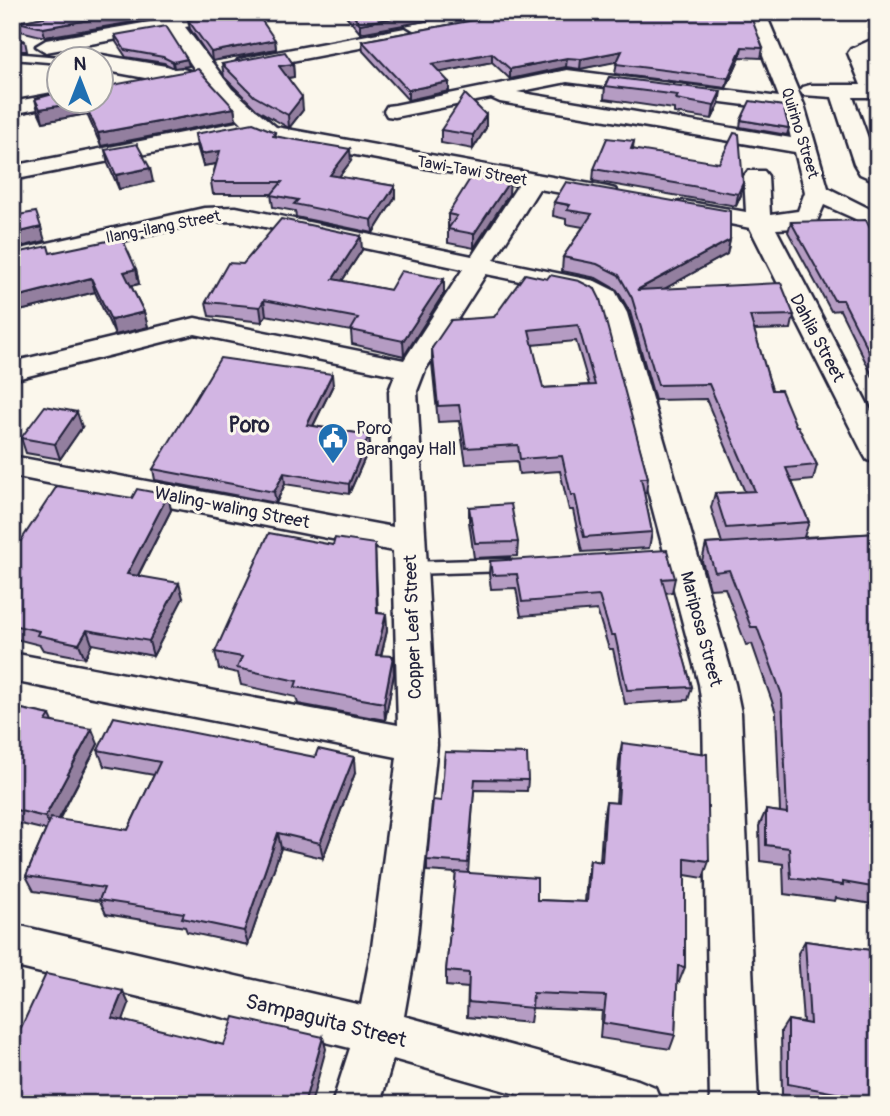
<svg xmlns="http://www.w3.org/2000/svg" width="890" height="1116" viewBox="0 0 890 1116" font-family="Pangolin,sans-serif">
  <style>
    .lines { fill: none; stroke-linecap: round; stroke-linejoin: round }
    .service-casing { stroke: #22223b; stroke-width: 5 }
    .minor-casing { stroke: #22223b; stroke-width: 5 }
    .service { fill: #fbf7ec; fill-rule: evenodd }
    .minor { fill: #fbf7ec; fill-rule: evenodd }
    .wall { fill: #b59cc3; stroke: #22223b; stroke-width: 2; fill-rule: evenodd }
    .shaded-wall { fill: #937f9f; stroke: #22223b; stroke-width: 2 }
    .building { fill: #d2b5e3; stroke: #22223b; stroke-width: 2; fill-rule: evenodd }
    .labels { text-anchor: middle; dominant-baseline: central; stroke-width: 6; stroke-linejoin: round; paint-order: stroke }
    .far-street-label { font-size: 16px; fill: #22223b; stroke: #fbf7ec }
    .street-label { font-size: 18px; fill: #22223b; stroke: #fbf7ec }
    .poi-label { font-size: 18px; fill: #22223b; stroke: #fbf7ec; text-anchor: start }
    .quarter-label { font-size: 21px; font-weight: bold; fill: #22223b; stroke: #fbf7ec }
    .near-street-label { font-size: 21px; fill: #22223b; stroke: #fbf7ec }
  </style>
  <rect width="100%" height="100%" fill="#fbf7ec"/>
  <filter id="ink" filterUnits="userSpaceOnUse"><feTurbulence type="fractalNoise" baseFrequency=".0143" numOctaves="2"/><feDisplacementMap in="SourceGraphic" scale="14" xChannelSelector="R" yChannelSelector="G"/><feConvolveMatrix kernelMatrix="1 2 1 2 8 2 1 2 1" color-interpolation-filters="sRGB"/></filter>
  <g filter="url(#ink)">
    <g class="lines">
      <!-- service casing -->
      <g class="service-casing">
        <g id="service">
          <path d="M12,53L60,57L64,60H60V63L12,59Z"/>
          <path d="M102,64L167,76L172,79L167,82L102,70Z"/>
          <path d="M509,559L517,565L509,571L410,574L402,568L410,562Z"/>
        </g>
      </g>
      <!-- minor casing -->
      <g class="minor-casing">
        <g id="minor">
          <path d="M45,12H87L78,18L12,30V18Z"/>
          <path d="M157,12H176L178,17L203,12H245L236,18L185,27L232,89L276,127L607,187L615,189L619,194L615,199L607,201L539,189L494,260L595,281L615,291L627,313L735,684L741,713L758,1104H710L703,713L699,684L601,313L595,302L578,293L486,274L425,370L417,391L437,745L416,947L404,1016L638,1080L655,1087L662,1104H552L393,1059L380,1104H332L350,1048L12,966V924L361,1005L372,947L397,757L12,681V653L398,725L393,551L12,476V456L393,527L389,391L395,375L195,334L12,380V362L195,318L404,360L463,269L236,221L204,222L12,267V251L204,208L236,207L472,256L518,185L269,139L248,127L246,134L238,136L12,180V166L238,122L243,124L204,83L168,30L46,52L36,46L46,40L161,20Z"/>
          <path d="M746,12H765L804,105L828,188L878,213V229L824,205L817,221L795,228L776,229L878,424V463L867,460L863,453L750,228L676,213L672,208L676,203L684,201L746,212L744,176L748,171H764L768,176L770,215L798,211L805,192L795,152L500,102L491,98L395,117L387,116L384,111L387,106L395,105L567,70L779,97ZM567,82L784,110L791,138L517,92Z"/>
          <path d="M405,28L415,34L412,38L245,70L238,68L235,64L238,60L245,58Z"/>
          <path d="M878,37V51L869,55L878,76V97H853L878,165V182L860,174L854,164L832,97L803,95L800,91L803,87L810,85H861L848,53L851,49Z"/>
          <path d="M102,55L183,69L190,71L193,75L190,79L183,81L102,67V60H93Z"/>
          <path d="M60,93V102H69L67,103L12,114V102Z"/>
        </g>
      </g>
      <!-- service -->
      <use href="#service" class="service"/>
      <!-- minor -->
      <use href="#minor" class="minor"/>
    </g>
    <!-- wall -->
    <g class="wall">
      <path d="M71,12H156L157,18L45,37L20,31L18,22Z"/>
      <path d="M343,12H474L360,33Z"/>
      <path d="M517,12L763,48L761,58L740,57L726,88L615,74L617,61L580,69L566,67L510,79L492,62L440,72L449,91L408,100L363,51L362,41Z"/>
      <path d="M188,20L275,40L276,49L212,61L190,29Z"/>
      <path d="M115,35L189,66L174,68L164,63L126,57L116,42Z"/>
      <path d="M12,37L25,41L27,51H12Z"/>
      <path d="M222,64H293L294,77L288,78L303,110L289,128L256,109L224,77Z"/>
      <path d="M609,77L719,104L712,119L674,113V109L604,99L605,86Z"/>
      <path d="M35,99L234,108L236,120L101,146L87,114L43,122L38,111Z"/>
      <path d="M486,115V128L473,149L441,143V130Z"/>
      <path d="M741,120L789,128L787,135L740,127Z"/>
      <path d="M275,132L276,136L351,161L339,177L395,186V198L373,233L296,217L295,211L273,207L271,194H213L211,182L216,164L203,166L197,146L195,134Z"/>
      <path d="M634,141L633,149L741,195L736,206L593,181L594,169Z"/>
      <path d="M105,150L153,182L119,189L108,164Z"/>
      <path d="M509,194L474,248L448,243V214Z"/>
      <path d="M554,202L730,240L727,254L664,289L794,315L791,329L754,330L772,390L796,426L817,465L813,480L792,482L809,522L804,537L878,533V905L836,898L835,901L784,894L783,864L760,861L759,826L766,810L780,812L776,713L752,644L746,645L725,588L710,589L702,561L706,544L722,543L711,508L715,493L745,492L706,399L655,400L630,312L617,290L596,278L562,271L563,257L583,227L566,224V219L553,216Z"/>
      <path d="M791,222L878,231V387L840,310L831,311L788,232Z"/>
      <path d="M362,250L342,281L390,290L444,293L404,356L352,344L351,331L266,315L262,322L209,316L206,302L243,264Z"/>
      <path d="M50,253L136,269L139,284L131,286L144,312L148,327L115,335L95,292L12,313V254Z"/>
      <path d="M547,279L595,289L648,478L646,493H644L652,532L649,548L582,552L573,510H569L560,471L519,474L517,461L466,464L459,421L438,422L432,363V348L494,317ZM576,341L589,385L543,388L532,345Z"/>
      <path d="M333,385L313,426L369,435L370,446L349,494L285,484L276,503L155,480L153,469Z"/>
      <path d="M82,427L60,459L26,453L21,438Z"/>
      <path d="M168,495L171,510L138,576L183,598L153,656L92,644L85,658L43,650L40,645L12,638V554L132,498Z"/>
      <path d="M469,507L518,542L517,556L474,558L469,522Z"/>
      <path d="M375,544L378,613L386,614L387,631L381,656H393L394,674L385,720L298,704L296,697L241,685L238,673L219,669L215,652L333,545Z"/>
      <path d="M490,561L675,578L672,592L665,593L692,687L688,700L625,704L613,649H609L597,610L521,616L516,588L491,589L489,574Z"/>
      <path d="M12,707L50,715L53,722L98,744L59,820L128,830L154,775L104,766L98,750L355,773L323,858L281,848L248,945L187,932L185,927L106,914L100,901L34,891L26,876L46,830L12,822Z"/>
      <path d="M622,743L709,861L703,878L685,875V967L679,982H677L675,1035L670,1049L600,1038L602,1011L532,1008L530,1023L467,1017L468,988L446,986V971L456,873L427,871V860L441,801L445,752L528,780L527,791L474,790L468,873L537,900L585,902L587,877L590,860L600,862L603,819L606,802L616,803L619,760Z"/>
      <path d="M805,941L878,951V1104H828L782,1095L781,1031L788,1020L803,1022L798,953Z"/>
    </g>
    <!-- shaded-wall -->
    <g class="shaded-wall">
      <path d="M12,12H30L12,16Z"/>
      <path d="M135,12H156L157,18L45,37L43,28Z"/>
      <path d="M424,12H474L360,33V24Z"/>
      <path d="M830,12H845L829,15Z"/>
      <path d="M275,40L276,49L212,61L211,52Z"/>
      <path d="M742,47L740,57L726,88L728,78Z"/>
      <path d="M622,51L621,61L580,69L581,59Z"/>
      <path d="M492,53V62L432,74V64Z"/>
      <path d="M567,58L566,67L510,79V69Z"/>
      <path d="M187,59L189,66L174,68L173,62Z"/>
      <path d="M293,64L294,77L280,79L279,66Z"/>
      <path d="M449,82V91L408,100V90Z"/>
      <path d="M721,91L719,104L712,119L714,106Z"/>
      <path d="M302,97L303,110L289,128L288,115Z"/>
      <path d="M84,102L87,114L43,122L40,109Z"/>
      <path d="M234,108L236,120L101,146L98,133Z"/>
      <path d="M486,115V128L473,149V135Z"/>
      <path d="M350,149L351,161L331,187L330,175Z"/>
      <path d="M220,151L221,163L203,166L201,154Z"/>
      <path d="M150,168L153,182L119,189L116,175Z"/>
      <path d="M510,180L509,194L474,248V234Z"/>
      <path d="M743,183L741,195L736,206L738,194Z"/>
      <path d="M395,186V198L373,233L372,220Z"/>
      <path d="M41,227L45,241L12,249V234Z"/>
      <path d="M361,236L362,250L334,293L333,279Z"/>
      <path d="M730,240L727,254L635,305L637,290Z"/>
      <path d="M136,269L139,284L127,286L124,272Z"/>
      <path d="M91,278L95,292L12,313V298Z"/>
      <path d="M444,279V293L404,356L403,341Z"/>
      <path d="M264,300L266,315L262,322L260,307Z"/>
      <path d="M144,312L148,327L115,335L111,320Z"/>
      <path d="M332,374L333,385L308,436L307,425Z"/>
      <path d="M77,412L82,427L60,459L55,444Z"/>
      <path d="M369,435L370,446L349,494V484Z"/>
      <path d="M284,473L285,484L276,503L274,492Z"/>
      <path d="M168,495L171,510L131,589L127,574Z"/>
      <path d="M179,583L183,598L153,656L149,641Z"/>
      <path d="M386,614L387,631L377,672L376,655Z"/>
      <path d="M87,630L92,644L85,658L79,644Z"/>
      <path d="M393,656L394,674L385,720L384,703Z"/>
      <path d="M92,729L98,744L52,832L45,817Z"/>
      <path d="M354,757L355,773L323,858L320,843Z"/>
      <path d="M278,833L281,848L248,945L244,931Z"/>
      <path d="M123,991L129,1004L119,1031L112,1018Z"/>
      <path d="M323,1037L326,1049L311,1104H304Z"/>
    </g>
    <!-- building -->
    <g class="building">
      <path d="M71,12H135L43,28L18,22Z"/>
      <path d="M230,12H256L275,40L211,52L188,20Z"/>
      <path d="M350,12H424L360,24Z"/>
      <path d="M517,12H749L763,48L742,47L728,78L616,64L622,51L581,59L567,58L510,69L492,53L432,64L449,82L408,90L362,41Z"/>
      <path d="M166,26L187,59L173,62L163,57L125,50L115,35Z"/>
      <path d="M12,37L25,41H12Z"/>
      <path d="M285,52L293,64L279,66L302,97L288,115L254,96L222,64Z"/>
      <path d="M198,69L234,108L98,133L84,102H102V87Z"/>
      <path d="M609,77L721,91L714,106L676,99L678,95L605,86Z"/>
      <path d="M60,92V102H82L40,109L35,99Z"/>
      <path d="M465,94L486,115L473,135L441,130Z"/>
      <path d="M750,101L783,106L789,128L741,120Z"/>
      <path d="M253,123L275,132L273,136L350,149L330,175L395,186L372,220L294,204L298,200L271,195L282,182H211L220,151L201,154L195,134Z"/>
      <path d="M734,133L739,134L743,183L738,194L594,169L607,138L634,141L631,149L719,163Z"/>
      <path d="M137,144L150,168L116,175L105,150Z"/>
      <path d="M473,174L510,180L474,234L448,229L457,216L448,214Z"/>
      <path d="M566,182L730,211V240L637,290L781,283L794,315L750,316L772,390H781L796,426H798L817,465L786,468L809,522L726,528L715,493L755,491L709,384L658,385L632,298L619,275L597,264L563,257L592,214L567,210L570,205L554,202Z"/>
      <path d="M36,212L41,227L12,234V216Z"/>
      <path d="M281,219L361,236L333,279L390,290L401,271L444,279L403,341L351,330L358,318L264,300L260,307L206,302L228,263L243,264Z"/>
      <path d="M866,220L870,228H876L878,231V369L843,300H834L791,222Z"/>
      <path d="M122,238L136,269L124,272L144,312L111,320L91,278L12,298V254L48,246L50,253Z"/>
      <path d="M525,274L547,279L550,275L579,281L595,289L600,299L648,478H641L652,532L584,537L575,495H571L562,456L520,459L518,445L466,448L459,405L438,406L432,348L451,320L494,317ZM578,325L595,385L543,388L529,330Z"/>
      <path d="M220,358L332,374L307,425L369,435L349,484L284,473L274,492L153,469Z"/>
      <path d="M45,406L77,412L55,444L21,438Z"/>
      <path d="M57,486L132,498L137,489L168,495L127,574L179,583L149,641L87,630L79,644L37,635L39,631L12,625V554Z"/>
      <path d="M511,504L518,542L475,543L469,507Z"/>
      <path d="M269,533L333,545L335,538L375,544L377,613L386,614L376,655L393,656L384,703L295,687L297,681L237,668L242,657L215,652Z"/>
      <path d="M878,533V888L843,882V885L791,878L789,848L766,845V810L787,813L782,695L757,627H751L729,570L715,572L706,544Z"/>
      <path d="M667,550L675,578L662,579L692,687L627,690L615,635H611L599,596L522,602L517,574L492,575L490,561Z"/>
      <path d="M12,707L50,715L46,721L92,729L45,817L12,809Z"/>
      <path d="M114,717L315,757L318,749L354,757L320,843L278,833L244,931L182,918L184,913L99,900L104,888L26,876L51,818L128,830L160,762L98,750Z"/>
      <path d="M622,743L707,754L709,861L685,858V967L678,966L675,1035L603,1023L606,996L533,993L532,1008L468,1002L469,973L446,971L456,872L537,878V900L587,902L590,860L602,862L606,802L618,803Z"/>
      <path d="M445,752L527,754L528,780L475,779L468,863L427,860L433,800L441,801Z"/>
      <path d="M805,941L878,951V1101L788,1084V1020L810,1024Z"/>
      <path d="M46,974L123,991L112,1018L224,1045L234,1017L323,1037L304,1104H12V1047Z"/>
    </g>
  </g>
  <!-- icons -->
  <defs>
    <g id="civic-pin" transform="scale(1.575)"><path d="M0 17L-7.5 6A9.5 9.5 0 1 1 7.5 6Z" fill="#1f6fb2" stroke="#fbf7ec"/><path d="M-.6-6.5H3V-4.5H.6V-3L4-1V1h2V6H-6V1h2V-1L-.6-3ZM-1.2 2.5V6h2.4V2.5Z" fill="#fff"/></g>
  </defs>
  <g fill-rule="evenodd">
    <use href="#civic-pin" x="333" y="438"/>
  </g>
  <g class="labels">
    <!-- far-street labels -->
    <g class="far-street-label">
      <text transform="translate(800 133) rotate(73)">Quirino Street</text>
      <text transform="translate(472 171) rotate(10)">Tawi-Tawi Street</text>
      <text transform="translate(163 227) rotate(-11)">Ilang-ilang Street</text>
    </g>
    <!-- street labels -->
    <g class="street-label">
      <text transform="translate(817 338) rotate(62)">Dahlia Street</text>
      <text transform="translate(232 508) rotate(11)">Waling-waling Street</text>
      <text transform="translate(413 627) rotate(-92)">Copper Leaf Street</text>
      <text transform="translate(701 629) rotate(75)">Mariposa Street</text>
    </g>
    <!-- poi labels -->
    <g class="poi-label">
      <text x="356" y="428">Poro<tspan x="356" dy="21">Barangay Hall</tspan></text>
    </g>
    <!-- quarter labels -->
    <g class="quarter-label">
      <text x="249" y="425">Poro</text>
    </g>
    <!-- near-street labels -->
    <g class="near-street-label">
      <text transform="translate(326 1021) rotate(14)">Sampaguita Street</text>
    </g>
  </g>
  <!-- margin -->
  <rect width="890" height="1116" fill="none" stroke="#fbf7ec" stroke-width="42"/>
  <rect x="21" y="21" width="848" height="1074" fill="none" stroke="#22223b" stroke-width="2.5" filter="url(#ink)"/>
  <!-- north arrow -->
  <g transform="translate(80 80)"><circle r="33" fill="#fbf7ec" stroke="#a4a2a5" stroke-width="2"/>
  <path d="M0-5L12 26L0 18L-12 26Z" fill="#1f6fb2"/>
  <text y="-10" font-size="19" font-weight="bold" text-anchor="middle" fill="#22223b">N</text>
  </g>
</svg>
